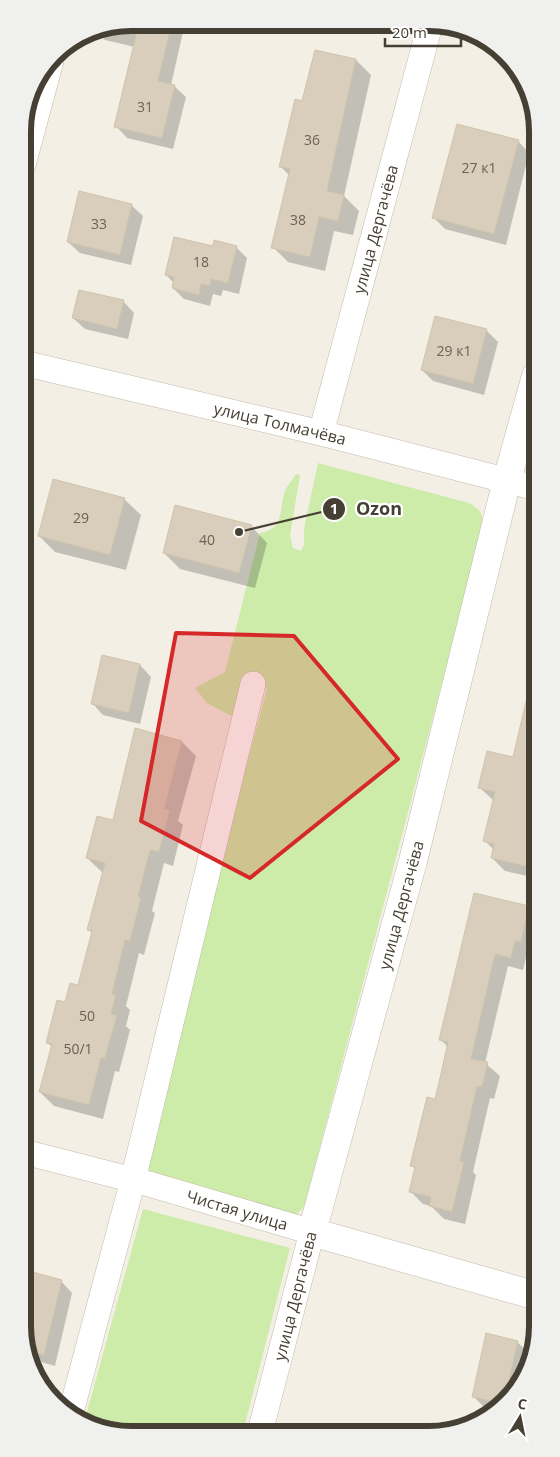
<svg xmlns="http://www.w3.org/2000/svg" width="560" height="1457" viewBox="0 0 560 1457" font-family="'Open Sans',sans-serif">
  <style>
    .green { fill: #cdeba9 }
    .shadow { fill: #0003 }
    .building { fill: #d9cdbb; stroke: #d1c3ab }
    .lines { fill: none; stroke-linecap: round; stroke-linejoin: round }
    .minor-casing { stroke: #c2baa9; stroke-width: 26 }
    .tertiary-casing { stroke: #c2baa9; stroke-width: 29 }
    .minor { stroke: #fff; stroke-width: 25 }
    .tertiary { stroke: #fff; stroke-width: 28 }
    .marked { fill: #d62828; fill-opacity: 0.2; stroke: #d62828; stroke-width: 4; stroke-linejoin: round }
    .labels { text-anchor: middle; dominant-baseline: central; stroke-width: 4.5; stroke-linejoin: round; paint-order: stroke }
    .number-label { font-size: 14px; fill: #6b6255 }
    .street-label { font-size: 16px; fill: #463f33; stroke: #fff }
    .rim { fill: none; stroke: #463f33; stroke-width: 6 }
    .leader { fill: none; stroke: #463f33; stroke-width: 2 }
    .callout-dot { fill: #463f33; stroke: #fff; stroke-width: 2 }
    .mark-label { font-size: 15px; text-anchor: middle; font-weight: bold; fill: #fff }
    .callout-label { font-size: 18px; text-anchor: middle; font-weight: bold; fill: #463f33; stroke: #fff; stroke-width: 4.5; stroke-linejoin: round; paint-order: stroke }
  </style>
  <rect width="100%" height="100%" fill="#f3efe4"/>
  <!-- green -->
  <g class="green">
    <path d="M318,463L469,503C482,510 484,516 482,531L304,1207L292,1219L152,1181L143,1159L267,689L262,680L237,719L207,703L195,688L225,672L260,533C286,528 278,511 285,491C287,485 293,480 296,474L300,475L290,535L293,548L301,551L304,545V529Z"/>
    <path d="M143,1209L290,1248L243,1432H110L85,1419Z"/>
  </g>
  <!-- shadow -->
  <g class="shadow">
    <path d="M131,22L185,23L171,85L174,86L186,97L173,149L127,138L116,126L135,47L105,40L95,30Z"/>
    <path d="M356,60L371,75L344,196L359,211L353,235L334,231L325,271L288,262L273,247L289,175L281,167L303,102Z"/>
    <path d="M518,141L529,153L506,245L445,229L434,218Z"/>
    <path d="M131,205L143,216L131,265L80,253L68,242Z"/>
    <path d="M236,247L247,258L239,294L223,290L221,296L213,294L210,306L184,299L173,288L174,283L166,275L214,248Z"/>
    <path d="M123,301L134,313L128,339L85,329L73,318Z"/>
    <path d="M486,330L498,342L484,395L433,381L422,370Z"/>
    <path d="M124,499L141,515L126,570L55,552L39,536Z"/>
    <path d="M251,526L267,543L255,588L180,569L164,553Z"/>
    <path d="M140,665L151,677L140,724L103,715L92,703Z"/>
    <path d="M531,713L536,715L537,878L505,871L492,858L494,850L485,841L494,801L480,788L514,759Z"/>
    <path d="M182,742L196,756L178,821L183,825L173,866L164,863L152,911L155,913L144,955L139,953L126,1006L130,1010L126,1026L130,1030L119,1072L115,1071L103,1119L54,1106L40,1092L52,1047L48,1043L66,1003L79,986L92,934L89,930L103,873L87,858L114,821Z"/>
    <path d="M24,812L32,820L24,852Z"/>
    <path d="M475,895L529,907L537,915V941L534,954L527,953L523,970L508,966L485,1063L500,1076L494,1099L490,1098L473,1172L476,1175L465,1224L444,1219L431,1206L423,1204L410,1191L415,1169L412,1165L436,1101L448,1047L441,1040Z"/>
    <path d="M25,1272L61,1281L72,1293L55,1366L31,1359L25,1348Z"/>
    <path d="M517,1342L529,1353L511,1397L491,1409L485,1408L473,1396Z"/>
  </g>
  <!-- building -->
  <g class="building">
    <path d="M139,23H172L158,81L175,85L162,138L114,127Z"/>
    <path d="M315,50L356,59L327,191L344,195L338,221L319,217L310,257L271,248L290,169L279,167L295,99L302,101Z"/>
    <path d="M457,124L519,140L494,234L432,218Z"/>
    <path d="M79,191L132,204L120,255L67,242Z"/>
    <path d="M174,237L213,246L214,240L237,246L228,283L211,279L210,286L201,284L199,295L172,288L174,277L165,275Z"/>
    <path d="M79,290L124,300L117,329L72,318Z"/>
    <path d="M435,316L487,329L473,384L421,370Z"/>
    <path d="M53,479L125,498L110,555L38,536Z"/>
    <path d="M175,505L252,525L239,573L163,553Z"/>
    <path d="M102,655L140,664L129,713L91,704Z"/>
    <path d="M528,693L536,694L537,869L491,858L494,844L483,841L495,792L478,788L487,751L513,757Z"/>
    <path d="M135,728L182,741L164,809L170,810L159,852L150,850L138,897L141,898L130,941L125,940L112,994L116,995L111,1014L117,1015L105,1058H101L89,1105L39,1092L52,1044L46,1043L57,1000L65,1002L70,983L78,985L92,931L87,930L105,863L86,858L97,816L113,820Z"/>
    <path d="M474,893L529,906L521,942L515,941L511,958L495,954L471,1059L488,1062L482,1087L477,1086L460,1161L464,1162L452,1212L429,1206L431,1197L409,1192L415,1167L410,1166L427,1097L435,1099L440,1078L448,1042L439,1040Z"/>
    <path d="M25,1270L62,1280L44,1355L26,1350L25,1348Z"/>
    <path d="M486,1333L518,1341L504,1401L501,1403L472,1397Z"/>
  </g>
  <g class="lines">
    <!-- minor casing -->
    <g class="minor-casing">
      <g id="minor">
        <path d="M23,165L51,61"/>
        <path id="s1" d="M23,363L321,433L536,488"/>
        <path id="s2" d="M321,433L430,25"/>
        <path id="s3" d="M24,1152L149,1184L312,1232L260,1432"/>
        <path d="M71,1412L133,1180L253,684"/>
      </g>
    </g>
    <!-- tertiary casing -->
    <g class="tertiary-casing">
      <path id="tertiary" d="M536,376L507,480L413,861L312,1232L537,1296"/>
    </g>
    <!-- minor -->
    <use href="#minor" class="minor"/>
    <!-- tertiary -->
    <use href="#tertiary" class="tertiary"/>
  </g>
  <!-- marked area -->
  <path class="marked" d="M176,633L294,636L398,759L250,878L141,821Z"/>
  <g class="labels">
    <!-- number labels -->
    <g class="number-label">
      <text x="145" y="106">31</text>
      <text x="312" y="139">36</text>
      <text x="479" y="167">27 к1</text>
      <text x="298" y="219">38</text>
      <text x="99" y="223">33</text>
      <text x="201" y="261">18</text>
      <text x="454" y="350">29 к1</text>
      <text x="81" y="517">29</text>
      <text x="207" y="539">40</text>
      <text x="87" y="1015">50</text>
      <text x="78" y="1048">50/1</text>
    </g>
    <!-- street labels -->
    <g class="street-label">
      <text stroke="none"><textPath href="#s2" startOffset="211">улица Дергачёва</textPath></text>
      <text stroke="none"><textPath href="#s1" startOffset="264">улица Толмачёва</textPath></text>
      <text transform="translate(401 905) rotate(-75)">улица Дергачёва</text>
      <text stroke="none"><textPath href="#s3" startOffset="221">Чистая улица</textPath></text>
      <text transform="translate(295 1296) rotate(-76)">улица Дергачёва</text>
    </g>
  </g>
  <!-- crop -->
  <path d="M0 0H560V1457H0ZM131 31H429A100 100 0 0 1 529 131V1326A100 100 0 0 1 429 1426H131A100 100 0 0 1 31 1326V131A100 100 0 0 1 131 31Z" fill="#f0f0ef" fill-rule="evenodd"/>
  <path class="rim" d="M131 31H429A100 100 0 0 1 529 131V1326A100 100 0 0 1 429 1426H131A100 100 0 0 1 31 1326V131A100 100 0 0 1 131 31Z"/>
  <!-- callouts -->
  <path class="leader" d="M239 532L334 509"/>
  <g class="callout-dot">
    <circle cx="239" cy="532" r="5"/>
    <circle cx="334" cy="509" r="12"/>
  </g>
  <g class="mark-label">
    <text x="334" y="514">1</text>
  </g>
  <g class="callout-label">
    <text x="379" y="515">Ozon</text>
  </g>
  <!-- north arrow -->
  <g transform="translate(520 1417) rotate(10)" stroke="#ffffff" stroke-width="4" paint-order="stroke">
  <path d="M0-4L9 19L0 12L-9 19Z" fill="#463f33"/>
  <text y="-8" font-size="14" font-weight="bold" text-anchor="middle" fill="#463f33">С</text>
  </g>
  <!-- scale -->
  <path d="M385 38v8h76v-8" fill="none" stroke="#463f33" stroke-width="2.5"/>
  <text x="392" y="38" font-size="15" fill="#463f33" stroke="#ffffff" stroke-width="4" paint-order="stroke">20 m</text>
</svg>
